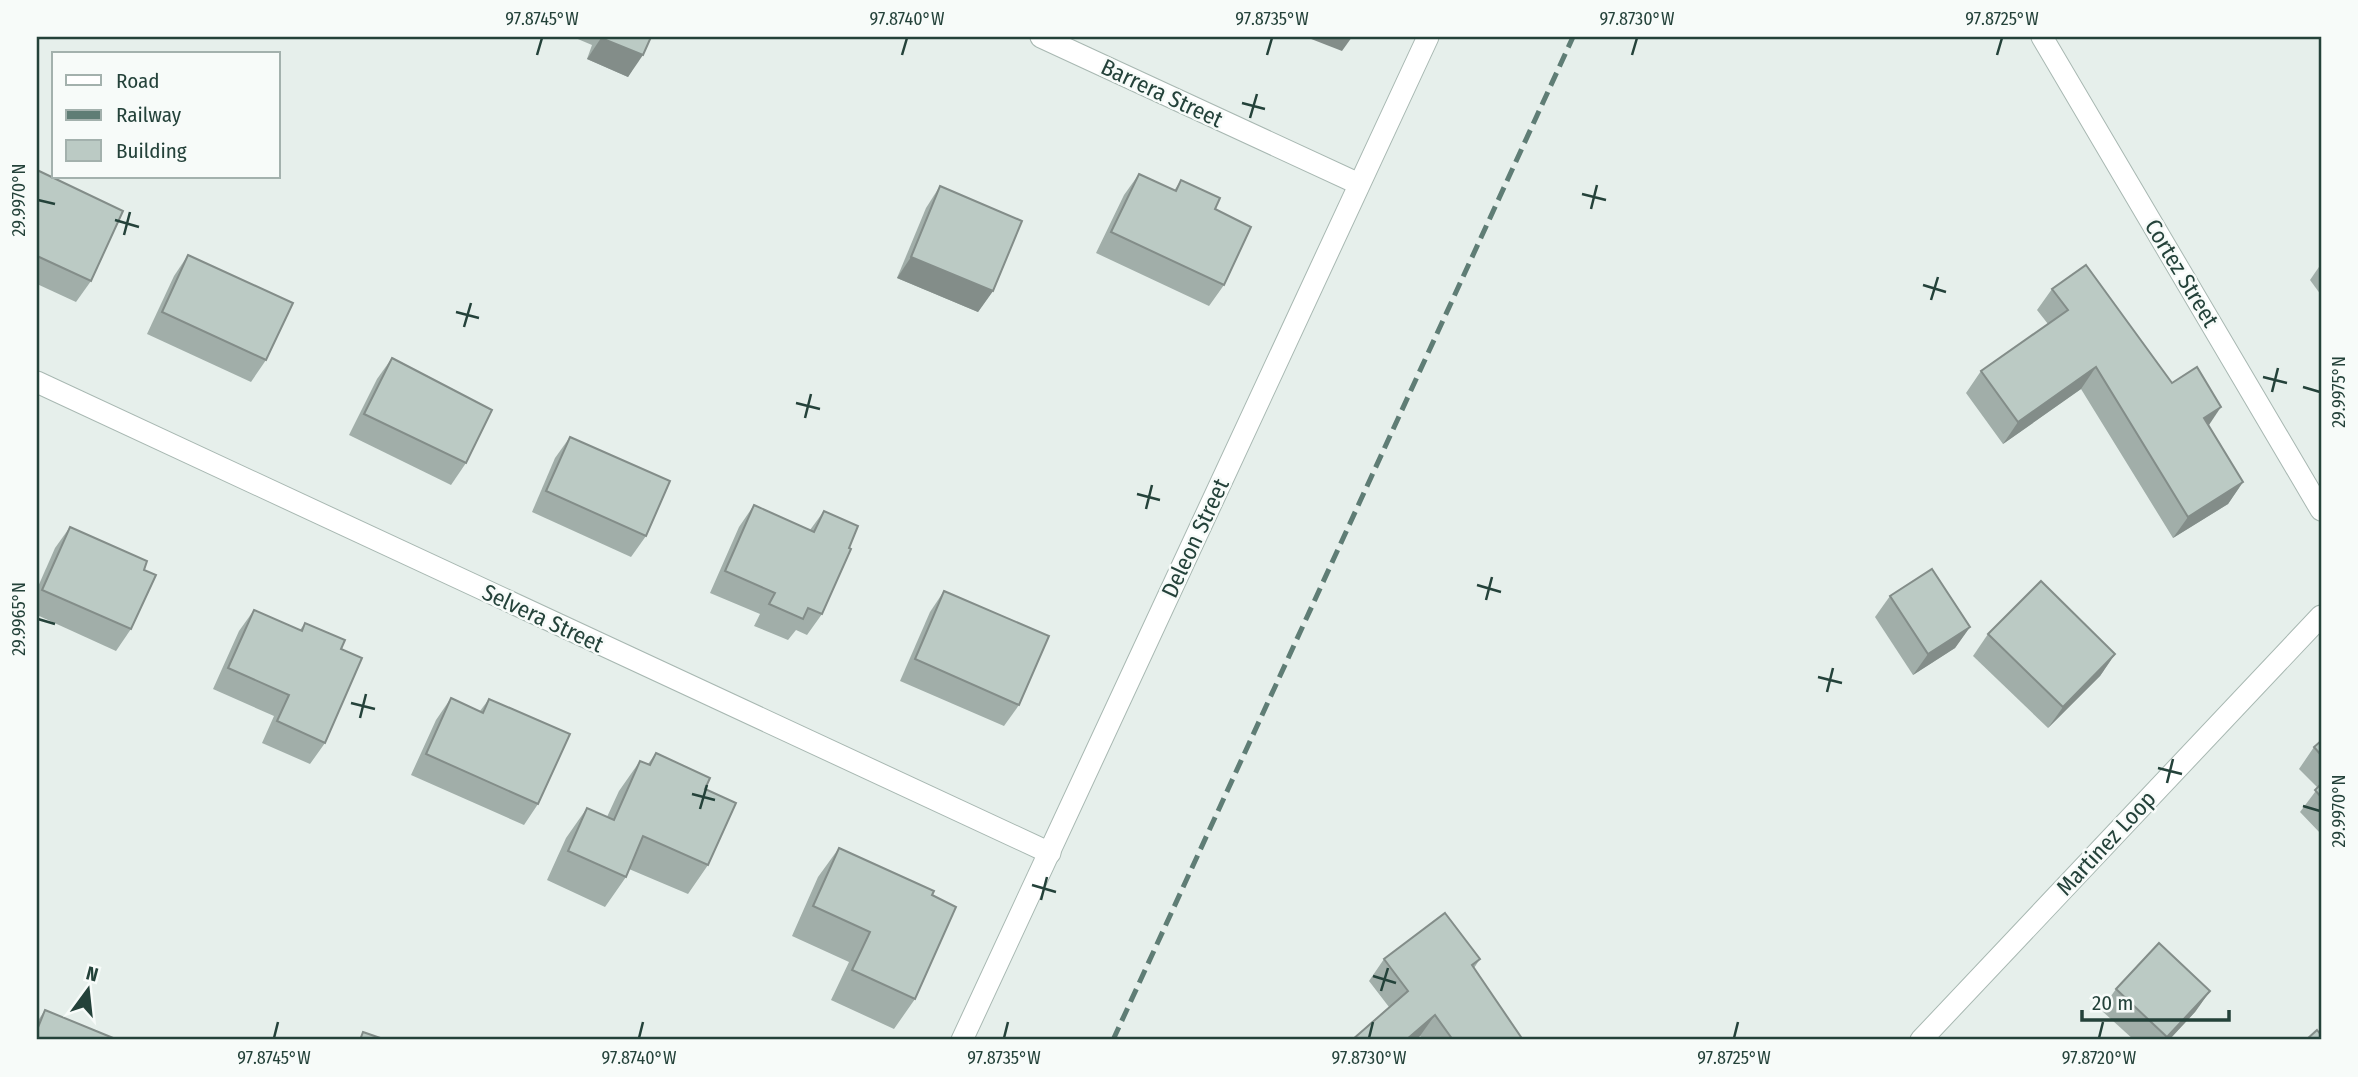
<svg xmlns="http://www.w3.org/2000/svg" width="2358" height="1077" viewBox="0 0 2358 1077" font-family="'Fira Sans Condensed',sans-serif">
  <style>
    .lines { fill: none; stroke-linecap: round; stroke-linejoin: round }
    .minor-casing { stroke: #a8b8b2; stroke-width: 23 }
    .minor { stroke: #fff; stroke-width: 21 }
    .rail { stroke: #5f7d75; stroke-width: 5; stroke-dasharray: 14 7; stroke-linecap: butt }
    .wall { fill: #a1aea9 }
    .shaded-wall { fill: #838d89 }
    .building { fill: #bbcac4; stroke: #838d89; stroke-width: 2 }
    .ticks { fill: none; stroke: #24423a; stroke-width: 2.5 }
    .labels { text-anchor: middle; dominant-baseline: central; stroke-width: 5; stroke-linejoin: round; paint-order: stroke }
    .street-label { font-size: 23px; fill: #24423a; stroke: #f7fbf9 }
    .neatline { fill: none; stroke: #24423a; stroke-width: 2.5 }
    .ticks-label { font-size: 18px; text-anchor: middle; fill: #24423a }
  </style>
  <rect width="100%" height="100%" fill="#e6efeb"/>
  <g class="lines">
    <!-- minor casing -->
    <g class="minor-casing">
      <g id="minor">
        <path d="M1041,37L1359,184"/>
        <path d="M2042,37L2321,510"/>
        <path d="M37,382L1050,853"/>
        <path d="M962,1040L1428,37"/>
        <path d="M1921,1040L2321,616"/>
      </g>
    </g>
    <!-- minor -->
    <use href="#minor" class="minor"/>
    <!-- rail -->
    <path class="rail" d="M1113,1040L1573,37"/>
  </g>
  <!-- wall -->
  <g class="wall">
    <path d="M573,37H651L628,77L587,59L592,45Z"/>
    <path d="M37,170L91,281L76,302L37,284Z"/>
    <path d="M1139,174L1174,191L1181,180L1215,209L1224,285L1209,306L1096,253L1124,195Z"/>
    <path d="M940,186L993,291L978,312L897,278L926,208Z"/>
    <path d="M188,255L266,360L251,382L147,334L174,276Z"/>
    <path d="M2321,264V295L2310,280Z"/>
    <path d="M2052,289L2172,383L2208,426L2243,482L2228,504L2173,538L2081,389L2003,444L1966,393L1981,371L2048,324L2037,310Z"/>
    <path d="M392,358L466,463L451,485L349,435L377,379Z"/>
    <path d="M570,437L646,536L631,557L532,512L555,458Z"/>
    <path d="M754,505L810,530L824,511L822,614L807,635L796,630L788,640L754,626L760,614L710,593L739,527Z"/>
    <path d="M70,527L144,570L131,629L116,651L37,615V589L55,548Z"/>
    <path d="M944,591L1019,705L1004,726L900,681L930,612Z"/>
    <path d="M1890,596L1970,627L1955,648L1913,675L1875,617Z"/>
    <path d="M254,610L300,630L305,623L341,649L325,743L310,764L262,743L274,716L213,689L239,631Z"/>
    <path d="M1988,634L2115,654L2100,676L2048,728L1973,656Z"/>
    <path d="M451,698L480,711L489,699L538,804L524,825L411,775L436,720Z"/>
    <path d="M2321,741V834L2300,812L2318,788L2299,769L2314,747Z"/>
    <path d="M656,753L705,789L708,865L688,894L629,869L626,877L605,907L547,880L566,838L587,808L607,817L619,791L640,761L648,764Z"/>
    <path d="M839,848L932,895L915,999L894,1029L831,1000L849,962L792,936L818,877Z"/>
    <path d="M1384,959H1480L1474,968L1523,1040H1423L1420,1036L1416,1040H1352L1389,1007L1369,981Z"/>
    <path d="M2116,989L2210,991L2195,1012L2169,1040H2134L2101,1010Z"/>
    <path d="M45,1010L37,1040V1022Z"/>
  </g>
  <!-- shaded-wall -->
  <g class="shaded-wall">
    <path d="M1306,37H1352L1342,51Z"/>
    <path d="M601,38L643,55L628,77L587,59Z"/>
    <path d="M911,257L993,291L978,312L897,278Z"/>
    <path d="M2096,367L2081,389L2003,444L2018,422Z"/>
    <path d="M2221,407L2207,428L2204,418Z"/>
    <path d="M2243,482L2228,504L2173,538L2188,517Z"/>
    <path d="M1970,627L1955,648L1913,675L1928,654Z"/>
    <path d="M2115,654L2100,676L2048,728L2063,707Z"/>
    <path d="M2210,991L2195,1012L2169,1040H2165Z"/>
    <path d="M1435,1015L1420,1036L1416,1040H1406Z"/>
  </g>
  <!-- building -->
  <g class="building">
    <path d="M602,37H651L643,55L601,38Z"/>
    <path d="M37,170L123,211L91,281L37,256Z"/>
    <path d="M1139,174L1176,191L1181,180L1220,198L1215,209L1251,227L1224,285L1111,232Z"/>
    <path d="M940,186L1022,221L993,291L911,257Z"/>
    <path d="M188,255L293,303L266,360L162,312Z"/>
    <path d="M2086,265L2172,383L2197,367L2221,407L2204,418L2243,482L2188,517L2096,367L2018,422L1981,371L2068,310L2052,289Z"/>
    <path d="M392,358L492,410L466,463L364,414Z"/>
    <path d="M570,437L670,481L646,536L546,491Z"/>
    <path d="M754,505L814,532L824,511L858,526L849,548L851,549L822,614L808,608L803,619L769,604L775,593L725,571Z"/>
    <path d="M70,527L147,561L144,570L156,575L131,629L42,590Z"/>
    <path d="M1932,569L1970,627L1928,654L1890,596Z"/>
    <path d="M2041,581L2115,654L2063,707L1988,634Z"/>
    <path d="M944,591L1049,636L1019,705L915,659Z"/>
    <path d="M254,610L302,631L305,623L345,640L341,649L362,658L325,743L277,721L289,695L228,668Z"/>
    <path d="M451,698L483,713L489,699L570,734L538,804L426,754Z"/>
    <path d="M2321,741V755L2314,747Z"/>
    <path d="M656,753L710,778L705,789L736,803L708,865L643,836L626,877L568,851L587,808L614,820L640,761L650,765Z"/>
    <path d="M2321,784V797L2315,790Z"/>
    <path d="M839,848L934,891L932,895L956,907L915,999L852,970L870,932L813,906Z"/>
    <path d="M1445,913L1480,959L1472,965L1523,1040H1453L1435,1015L1406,1040H1352L1408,991L1384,959Z"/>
    <path d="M2159,943L2210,991L2167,1037L2116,989Z"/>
    <path d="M45,1010L118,1040H37V1030Z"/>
    <path d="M2317,1030L2321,1035V1040H2306Z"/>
    <path d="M363,1032L386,1040H360Z"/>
  </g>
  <!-- ticks -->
  <path class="ticks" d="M537,55L542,38M902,55L907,38M1267,55L1272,38M1632,55L1637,38M1997,55L2002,38M1242,103L1265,109M1250,118L1257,94M1582,194L1606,200M38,200L55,204M1591,209L1597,185M115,220L139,227M124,235L130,212M1923,285L1946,292M1931,300L1938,277M456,312L479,318M464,327L471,303M2263,377L2287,383M2303,387L2320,392M2272,392L2278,368M796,403L820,409M805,418L811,394M1137,494L1160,500M1146,509L1152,485M1477,585L1501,592M1486,600L1492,577M38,619L55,624M1818,677L1842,683M1827,692L1833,668M351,703L375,709M360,718L366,694M2158,768L2182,774M2167,783L2173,759M692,794L715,800M2303,806L2320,811M700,809L707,785M1032,885L1056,892M1041,900L1047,877M1373,976L1396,983M1381,991L1388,968M274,1038L278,1022M639,1038L643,1022M1004,1038L1008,1022M1369,1038L1373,1022M1734,1038L1738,1022M2099,1038L2103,1022"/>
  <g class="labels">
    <!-- street labels -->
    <g class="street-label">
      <text transform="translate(1162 93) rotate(25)">Barrera Street</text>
      <text transform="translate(2182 273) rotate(59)">Cortez Street</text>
      <text transform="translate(1195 538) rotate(-65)">Deleon Street</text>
      <text transform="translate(543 618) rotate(25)">Selvera Street</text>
      <text transform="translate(2106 843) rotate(-47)">Martinez Loop</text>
    </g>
  </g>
  <!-- border -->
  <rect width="2358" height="1077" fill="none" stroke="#f7fbf9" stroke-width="77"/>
  <!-- legend -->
  <rect x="52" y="52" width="228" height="126" fill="#f7fbf9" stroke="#a3b1ad" stroke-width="2"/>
  <rect x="66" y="75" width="35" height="10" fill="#ffffff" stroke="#a3b1ad" stroke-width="2"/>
  <text x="116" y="88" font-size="21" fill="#24423a">Road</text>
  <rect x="66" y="110" width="35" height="10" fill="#5f7d75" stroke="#a3b1ad" stroke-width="2"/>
  <text x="116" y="122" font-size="21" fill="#24423a">Railway</text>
  <rect x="66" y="140" width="35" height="21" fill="#bbcac4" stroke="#a3b1ad" stroke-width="2"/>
  <text x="116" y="158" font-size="21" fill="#24423a">Building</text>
  <!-- north arrow -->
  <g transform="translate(88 990) rotate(15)" stroke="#f7fbf9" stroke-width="5" paint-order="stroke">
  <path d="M0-5L12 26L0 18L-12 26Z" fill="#24423a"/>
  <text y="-10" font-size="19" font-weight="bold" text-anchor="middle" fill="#24423a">N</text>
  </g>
  <!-- scale -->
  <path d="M2082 1010v10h147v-10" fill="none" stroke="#24423a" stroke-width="3.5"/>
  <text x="2092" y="1010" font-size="21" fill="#24423a" stroke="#f7fbf9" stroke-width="5" paint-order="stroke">20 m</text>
  <rect x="38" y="38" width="2282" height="1000" class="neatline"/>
  <g class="ticks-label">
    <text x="542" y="25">97.8745°W</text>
    <text x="907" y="25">97.8740°W</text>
    <text x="1272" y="25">97.8735°W</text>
    <text x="1637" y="25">97.8730°W</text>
    <text x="2002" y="25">97.8725°W</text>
    <text transform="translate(19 200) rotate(-90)" y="6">29.9970°N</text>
    <text transform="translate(2339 392) rotate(-90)" y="6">29.9975°N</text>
    <text transform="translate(19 619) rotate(-90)" y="6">29.9965°N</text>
    <text transform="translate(2339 811) rotate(-90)" y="6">29.9970°N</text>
    <text x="274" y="1064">97.8745°W</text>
    <text x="639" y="1064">97.8740°W</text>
    <text x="1004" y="1064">97.8735°W</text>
    <text x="1369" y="1064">97.8730°W</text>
    <text x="1734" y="1064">97.8725°W</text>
    <text x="2099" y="1064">97.8720°W</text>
  </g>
</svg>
